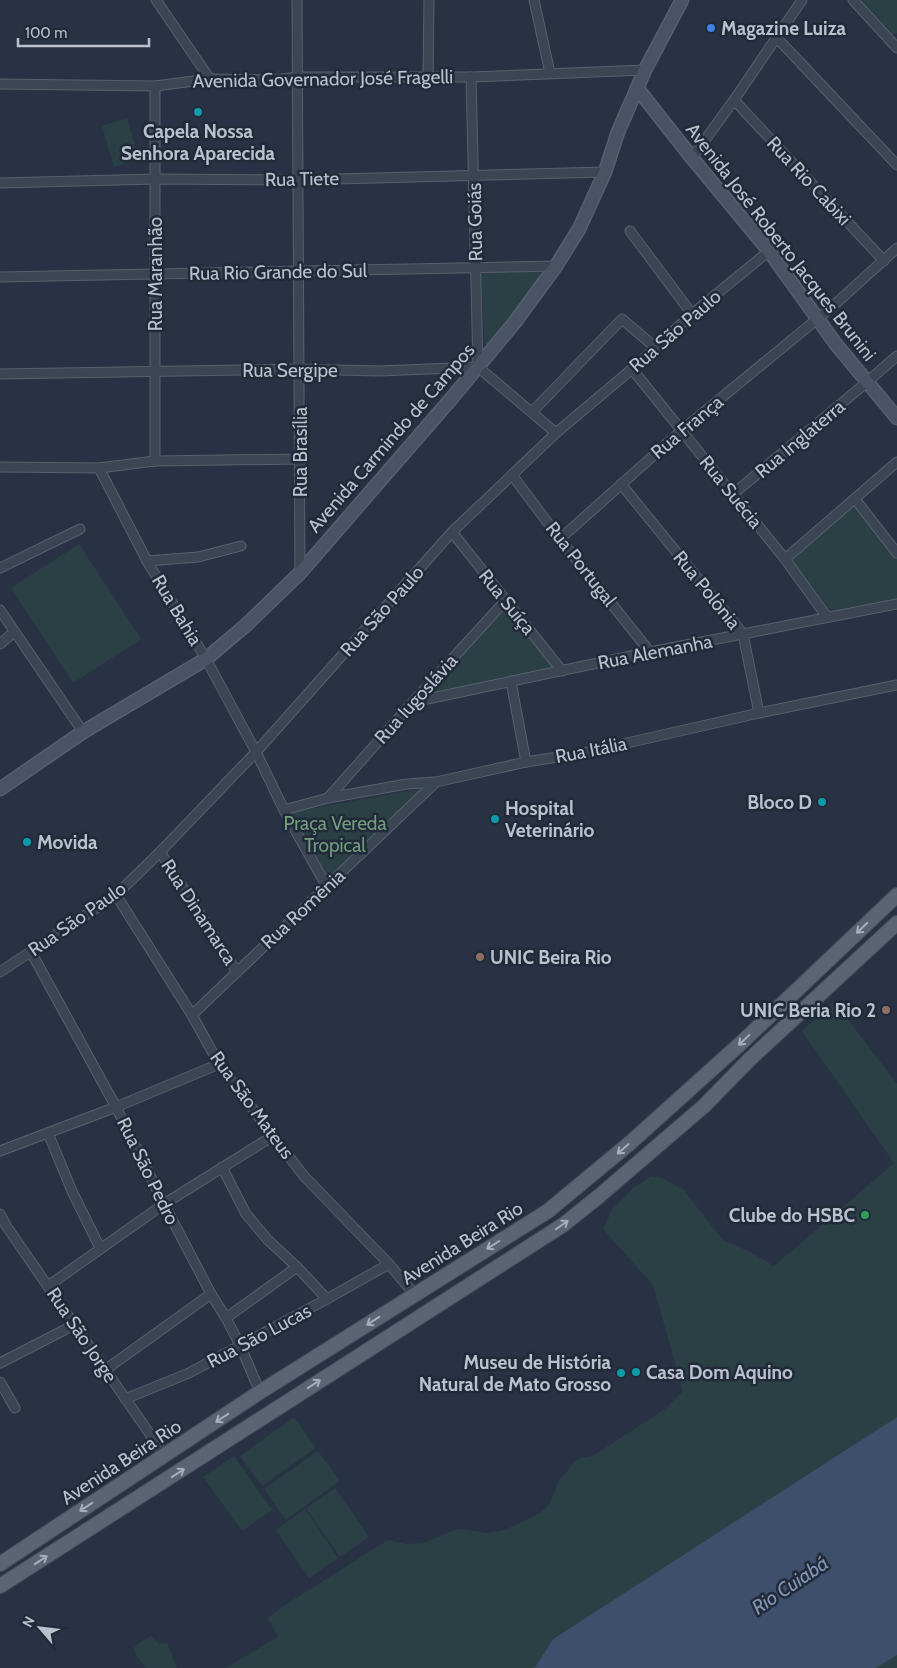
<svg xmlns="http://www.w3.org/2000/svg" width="897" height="1668" viewBox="0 0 897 1668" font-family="Cabin,sans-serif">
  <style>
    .green { fill: #2a4045 }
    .water { fill: #3e4f6c }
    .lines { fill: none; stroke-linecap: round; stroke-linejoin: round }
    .minor-casing { stroke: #58606e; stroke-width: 11 }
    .secondary-casing { stroke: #58606e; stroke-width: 15 }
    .primary-casing { stroke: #464e5d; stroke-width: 16 }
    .minor { stroke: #3c4553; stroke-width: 9 }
    .secondary { stroke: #4a5366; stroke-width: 12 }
    .primary { stroke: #5a6473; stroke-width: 14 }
    .oneway { stroke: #a7aebb }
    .shop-dot { fill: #3f7fe0; stroke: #212a39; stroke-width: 2 }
    .culture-dot { fill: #0f9aa8; stroke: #212a39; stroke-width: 2 }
    .education-dot { fill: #8d6e63; stroke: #212a39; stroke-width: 2 }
    .leisure-dot { fill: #2e9e5b; stroke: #212a39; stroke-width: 2 }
    .labels { text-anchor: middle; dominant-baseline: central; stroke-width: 5; stroke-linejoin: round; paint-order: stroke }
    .poi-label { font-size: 19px; font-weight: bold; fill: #bac0cd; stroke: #212a39; text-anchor: start }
    .street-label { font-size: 19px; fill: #bac0cd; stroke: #212a39 }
    .park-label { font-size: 19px; fill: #719d7e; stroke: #212a39 }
    .water-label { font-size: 20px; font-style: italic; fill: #8295b3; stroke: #212a39 }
  </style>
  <rect width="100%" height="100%" fill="#283244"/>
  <!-- green -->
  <g class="green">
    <path d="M859,0H897V33L893,35L891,34Z"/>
    <path d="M127,118L139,159L114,167L102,126Z"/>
    <path d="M540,270V276L519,307L489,345L485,344L481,277L485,271Z"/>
    <path d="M851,507L856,508L897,559V599L836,612L830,611L793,562L794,555Z"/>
    <path d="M79,544L141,639L73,683L11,588Z"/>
    <path d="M502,608L507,609L553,663L547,671L432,692L430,690V687Z"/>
    <path d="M424,788L331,877L325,875L292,817L293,813L297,811Z"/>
    <path d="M834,1001L897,1084V1417L553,1639L536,1666L533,1668H226L278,1637L268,1618L282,1607L388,1540L406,1544L424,1543L449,1532L459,1529L487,1533L505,1530L540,1513L548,1506L559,1481L577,1459L593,1456L665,1409L683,1391L653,1285L603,1229L612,1210L633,1188L651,1176L662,1178L684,1190L713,1228L725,1241L738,1246L768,1262L773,1267L894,1163L802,1031Z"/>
    <path d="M294,1417L316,1448L262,1486L240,1456Z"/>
    <path d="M318,1451L340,1481L286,1520L264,1489Z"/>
    <path d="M234,1456L272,1510L242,1531L203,1477Z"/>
    <path d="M335,1488L369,1537L340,1557L306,1508Z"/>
    <path d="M305,1509L338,1558L309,1578L276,1530Z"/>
    <path d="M151,1636L159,1644L167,1643L177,1668H147L140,1661L133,1649L138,1644Z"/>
    <path d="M897,1655V1668H876Z"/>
  </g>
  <!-- water -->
  <path class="water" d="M897,1417V1655L876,1668H533L536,1666L553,1639Z"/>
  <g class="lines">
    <!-- minor casing -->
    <g class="minor-casing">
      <g id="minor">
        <path d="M156,0L210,79"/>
        <path d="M297,0L300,573"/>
        <path d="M534,0L550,73"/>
        <path d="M853,0L897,48"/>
        <path d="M776,37L897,165"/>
        <path d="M428,77L429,0"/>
        <path d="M471,77L478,367"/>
        <path d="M0,84L155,86L210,79L274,80L298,77H471L645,70"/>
        <path d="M734,100L884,261"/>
        <path d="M692,158L734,100L802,0"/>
        <path d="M0,183L155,179L298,180L605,172"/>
        <path d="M630,231L692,314"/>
        <path d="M0,277L556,266"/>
        <path d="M632,369L785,559L827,617"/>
        <path d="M0,374L299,369L379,371L478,367L556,433"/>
        <path d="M532,412L622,319L656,348"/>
        <path d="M155,461V86"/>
        <path d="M0,467L99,468L155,461L300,459"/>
        <path d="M99,468L147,561L206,659L256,752L284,810L327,887"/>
        <path d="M512,475L560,539L650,652"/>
        <path d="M621,484L743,634L759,713"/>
        <path d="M732,495L867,382L897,356"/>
        <path d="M855,499L897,553"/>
        <path d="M452,532L562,671"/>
        <path d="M560,539L681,431L833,306L897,248"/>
        <path d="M785,559L897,462"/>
        <path d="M147,561L198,557L241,546"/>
        <path d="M0,568L80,529"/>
        <path d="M0,610L83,732"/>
        <path d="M0,644L14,632"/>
        <path d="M511,682L526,762"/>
        <path d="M413,702L650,652L897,604"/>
        <path d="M328,798L413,702L506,600"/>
        <path d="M284,810L328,798L407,784L436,782L526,762L583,753L759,713L897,685"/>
        <path d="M160,852L237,972"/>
        <path d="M116,895L192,1015L219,1064L273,1136L304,1176L389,1264L414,1294"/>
        <path d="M31,952L116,1107L164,1204L211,1294L226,1318L240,1345L260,1392"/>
        <path d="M0,972L116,895L160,852L256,752L452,532L556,433L632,369L692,314L769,251"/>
        <path d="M192,1015L436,782"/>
        <path d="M48,1133L72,1191L100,1248"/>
        <path d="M0,1151L116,1107L219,1064"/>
        <path d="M222,1167L246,1214L268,1240L297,1267L327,1299"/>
        <path d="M0,1214L7,1227L165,1456"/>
        <path d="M48,1286L164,1204L273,1136"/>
        <path d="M226,1318L297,1267"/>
        <path d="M0,1363L74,1325"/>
        <path d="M105,1370L211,1294"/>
        <path d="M0,1382L15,1408"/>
        <path d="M125,1399L189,1373L327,1299L389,1264"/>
      </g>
    </g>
    <!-- secondary casing -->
    <g class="secondary-casing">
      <g id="secondary">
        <path d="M637,88L692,158L769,251L835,343L897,418"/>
        <path d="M0,789L83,732L206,659L245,626L300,573L451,399L515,322L556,266L579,229L605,172L618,132L645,70L682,0"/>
      </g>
    </g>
    <!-- primary casing -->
    <g class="primary-casing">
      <g id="primary">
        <path d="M0,1564L260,1392L548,1211L630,1143L740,1044L897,895"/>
        <path d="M0,1586L563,1225L598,1197L704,1106L750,1059L897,923"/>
      </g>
    </g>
    <!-- minor -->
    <use href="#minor" class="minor"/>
    <!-- secondary -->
    <use href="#secondary" class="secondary"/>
    <!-- primary -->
    <use href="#primary" class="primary"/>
  </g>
  <!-- one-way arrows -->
  <defs><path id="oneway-shaft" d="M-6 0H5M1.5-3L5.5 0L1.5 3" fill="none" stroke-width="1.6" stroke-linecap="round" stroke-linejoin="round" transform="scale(1.25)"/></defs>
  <g class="oneway">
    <use href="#oneway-shaft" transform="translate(862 928) rotate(136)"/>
    <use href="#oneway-shaft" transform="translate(744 1040) rotate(137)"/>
    <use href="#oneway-shaft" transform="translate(623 1149) rotate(139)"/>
    <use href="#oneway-shaft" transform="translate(562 1225) rotate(-35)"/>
    <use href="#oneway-shaft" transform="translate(493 1245) rotate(148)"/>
    <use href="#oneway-shaft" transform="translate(373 1321) rotate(147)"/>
    <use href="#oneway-shaft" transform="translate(314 1384) rotate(-33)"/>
    <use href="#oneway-shaft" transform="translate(222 1418) rotate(147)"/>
    <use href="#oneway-shaft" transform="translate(178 1473) rotate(-33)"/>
    <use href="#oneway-shaft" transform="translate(86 1507) rotate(147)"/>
    <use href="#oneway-shaft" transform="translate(41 1560) rotate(-33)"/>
  </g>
  <!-- markers -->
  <circle class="shop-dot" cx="711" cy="28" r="5"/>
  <g class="culture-dot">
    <circle cx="198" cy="112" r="5"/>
    <circle cx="822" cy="802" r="5"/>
    <circle cx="495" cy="819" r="5"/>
    <circle cx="27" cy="842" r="5"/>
    <circle cx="636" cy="1372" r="5"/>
    <circle cx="621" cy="1373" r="5"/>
  </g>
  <g class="education-dot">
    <circle cx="480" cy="957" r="5"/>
    <circle cx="886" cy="1010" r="5"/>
  </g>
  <circle class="leisure-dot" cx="865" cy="1215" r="5"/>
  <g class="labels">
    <!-- poi labels -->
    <g class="poi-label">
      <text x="721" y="28">Magazine Luiza</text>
      <text x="198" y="131" text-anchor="middle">Capela Nossa<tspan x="198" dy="22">Senhora Aparecida</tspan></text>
      <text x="812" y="802" text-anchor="end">Bloco D</text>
      <text x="505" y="808">Hospital<tspan x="505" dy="22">Veterinário</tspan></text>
      <text x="37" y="842">Movida</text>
      <text x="490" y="957">UNIC Beira Rio</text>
      <text x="876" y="1010" text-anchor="end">UNIC Beria Rio 2</text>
      <text x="855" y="1215" text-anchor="end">Clube do HSBC</text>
      <text x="611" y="1362" text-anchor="end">Museu de História<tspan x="611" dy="22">Natural de Mato Grosso</tspan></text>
      <text x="646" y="1372">Casa Dom Aquino</text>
    </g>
    <!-- street labels -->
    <g class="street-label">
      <text transform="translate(323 79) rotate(-1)">Avenida Governador José Fragelli</text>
      <text transform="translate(302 179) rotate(-1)">Rua Tiete</text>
      <text transform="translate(809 181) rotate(47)">Rua Rio Cabixi</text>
      <text transform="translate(475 222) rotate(-91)">Rua Goiás</text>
      <text transform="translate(781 242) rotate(52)">Avenida José Roberto Jacques Brunini</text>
      <text transform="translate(278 272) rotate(-1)">Rua Rio Grande do Sul</text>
      <text transform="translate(155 274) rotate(-90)">Rua Maranhão</text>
      <text transform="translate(675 331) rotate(-41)">Rua São Paulo</text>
      <text x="290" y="370">Rua Sergipe</text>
      <text transform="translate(687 427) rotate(-40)">Rua França</text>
      <text transform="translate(391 438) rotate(-49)">Avenida Carmindo de Campos</text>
      <text transform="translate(800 439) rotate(-40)">Rua Inglaterra</text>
      <text transform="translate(300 452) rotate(-90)">Rua Brasília</text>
      <text transform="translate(731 492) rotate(51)">Rua Suécia</text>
      <text transform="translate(581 564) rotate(52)">Rua Portugal</text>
      <text transform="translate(707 590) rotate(51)">Rua Polônia</text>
      <text transform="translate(507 602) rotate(51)">Rua Suíça</text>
      <text transform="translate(177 610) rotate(59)">Rua Bahia</text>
      <text transform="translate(382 611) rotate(-48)">Rua São Paulo</text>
      <text transform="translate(655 652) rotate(-11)">Rua Alemanha</text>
      <text transform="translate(416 699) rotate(-48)">Rua Iugoslávia</text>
      <text transform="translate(591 750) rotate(-11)">Rua Itália</text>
      <text transform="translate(303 909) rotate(-43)">Rua Romênia</text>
      <text transform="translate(199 912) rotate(57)">Rua Dinamarca</text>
      <text transform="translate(77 919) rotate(-35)">Rua São Paulo</text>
      <text transform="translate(252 1105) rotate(54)">Rua São Mateus</text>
      <text transform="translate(148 1171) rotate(64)">Rua São Pedro</text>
      <text transform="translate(462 1243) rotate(-32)">Avenida Beira Rio</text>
      <text transform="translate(82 1335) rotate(56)">Rua São Jorge</text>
      <text transform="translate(259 1336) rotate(-28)">Rua São Lucas</text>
      <text transform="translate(121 1462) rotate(-33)">Avenida Beira Rio</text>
    </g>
    <!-- park labels -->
    <g class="park-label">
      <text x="335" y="823">Praça Vereda<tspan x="335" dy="22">Tropical</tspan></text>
    </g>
    <!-- water labels -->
    <g class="water-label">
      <text transform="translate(790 1585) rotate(-34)">Rio Cuiabá</text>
    </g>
  </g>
  <!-- north arrow -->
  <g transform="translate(40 1628) rotate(298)" stroke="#212a39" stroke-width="4" paint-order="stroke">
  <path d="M0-4L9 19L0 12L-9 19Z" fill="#bac0cd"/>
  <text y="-8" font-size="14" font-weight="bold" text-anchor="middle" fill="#bac0cd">N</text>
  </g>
  <!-- scale -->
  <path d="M18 38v8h131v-8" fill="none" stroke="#bac0cd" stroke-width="2.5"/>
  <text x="25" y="38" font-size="15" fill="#bac0cd" stroke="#212a39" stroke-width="4" paint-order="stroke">100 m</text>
</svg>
